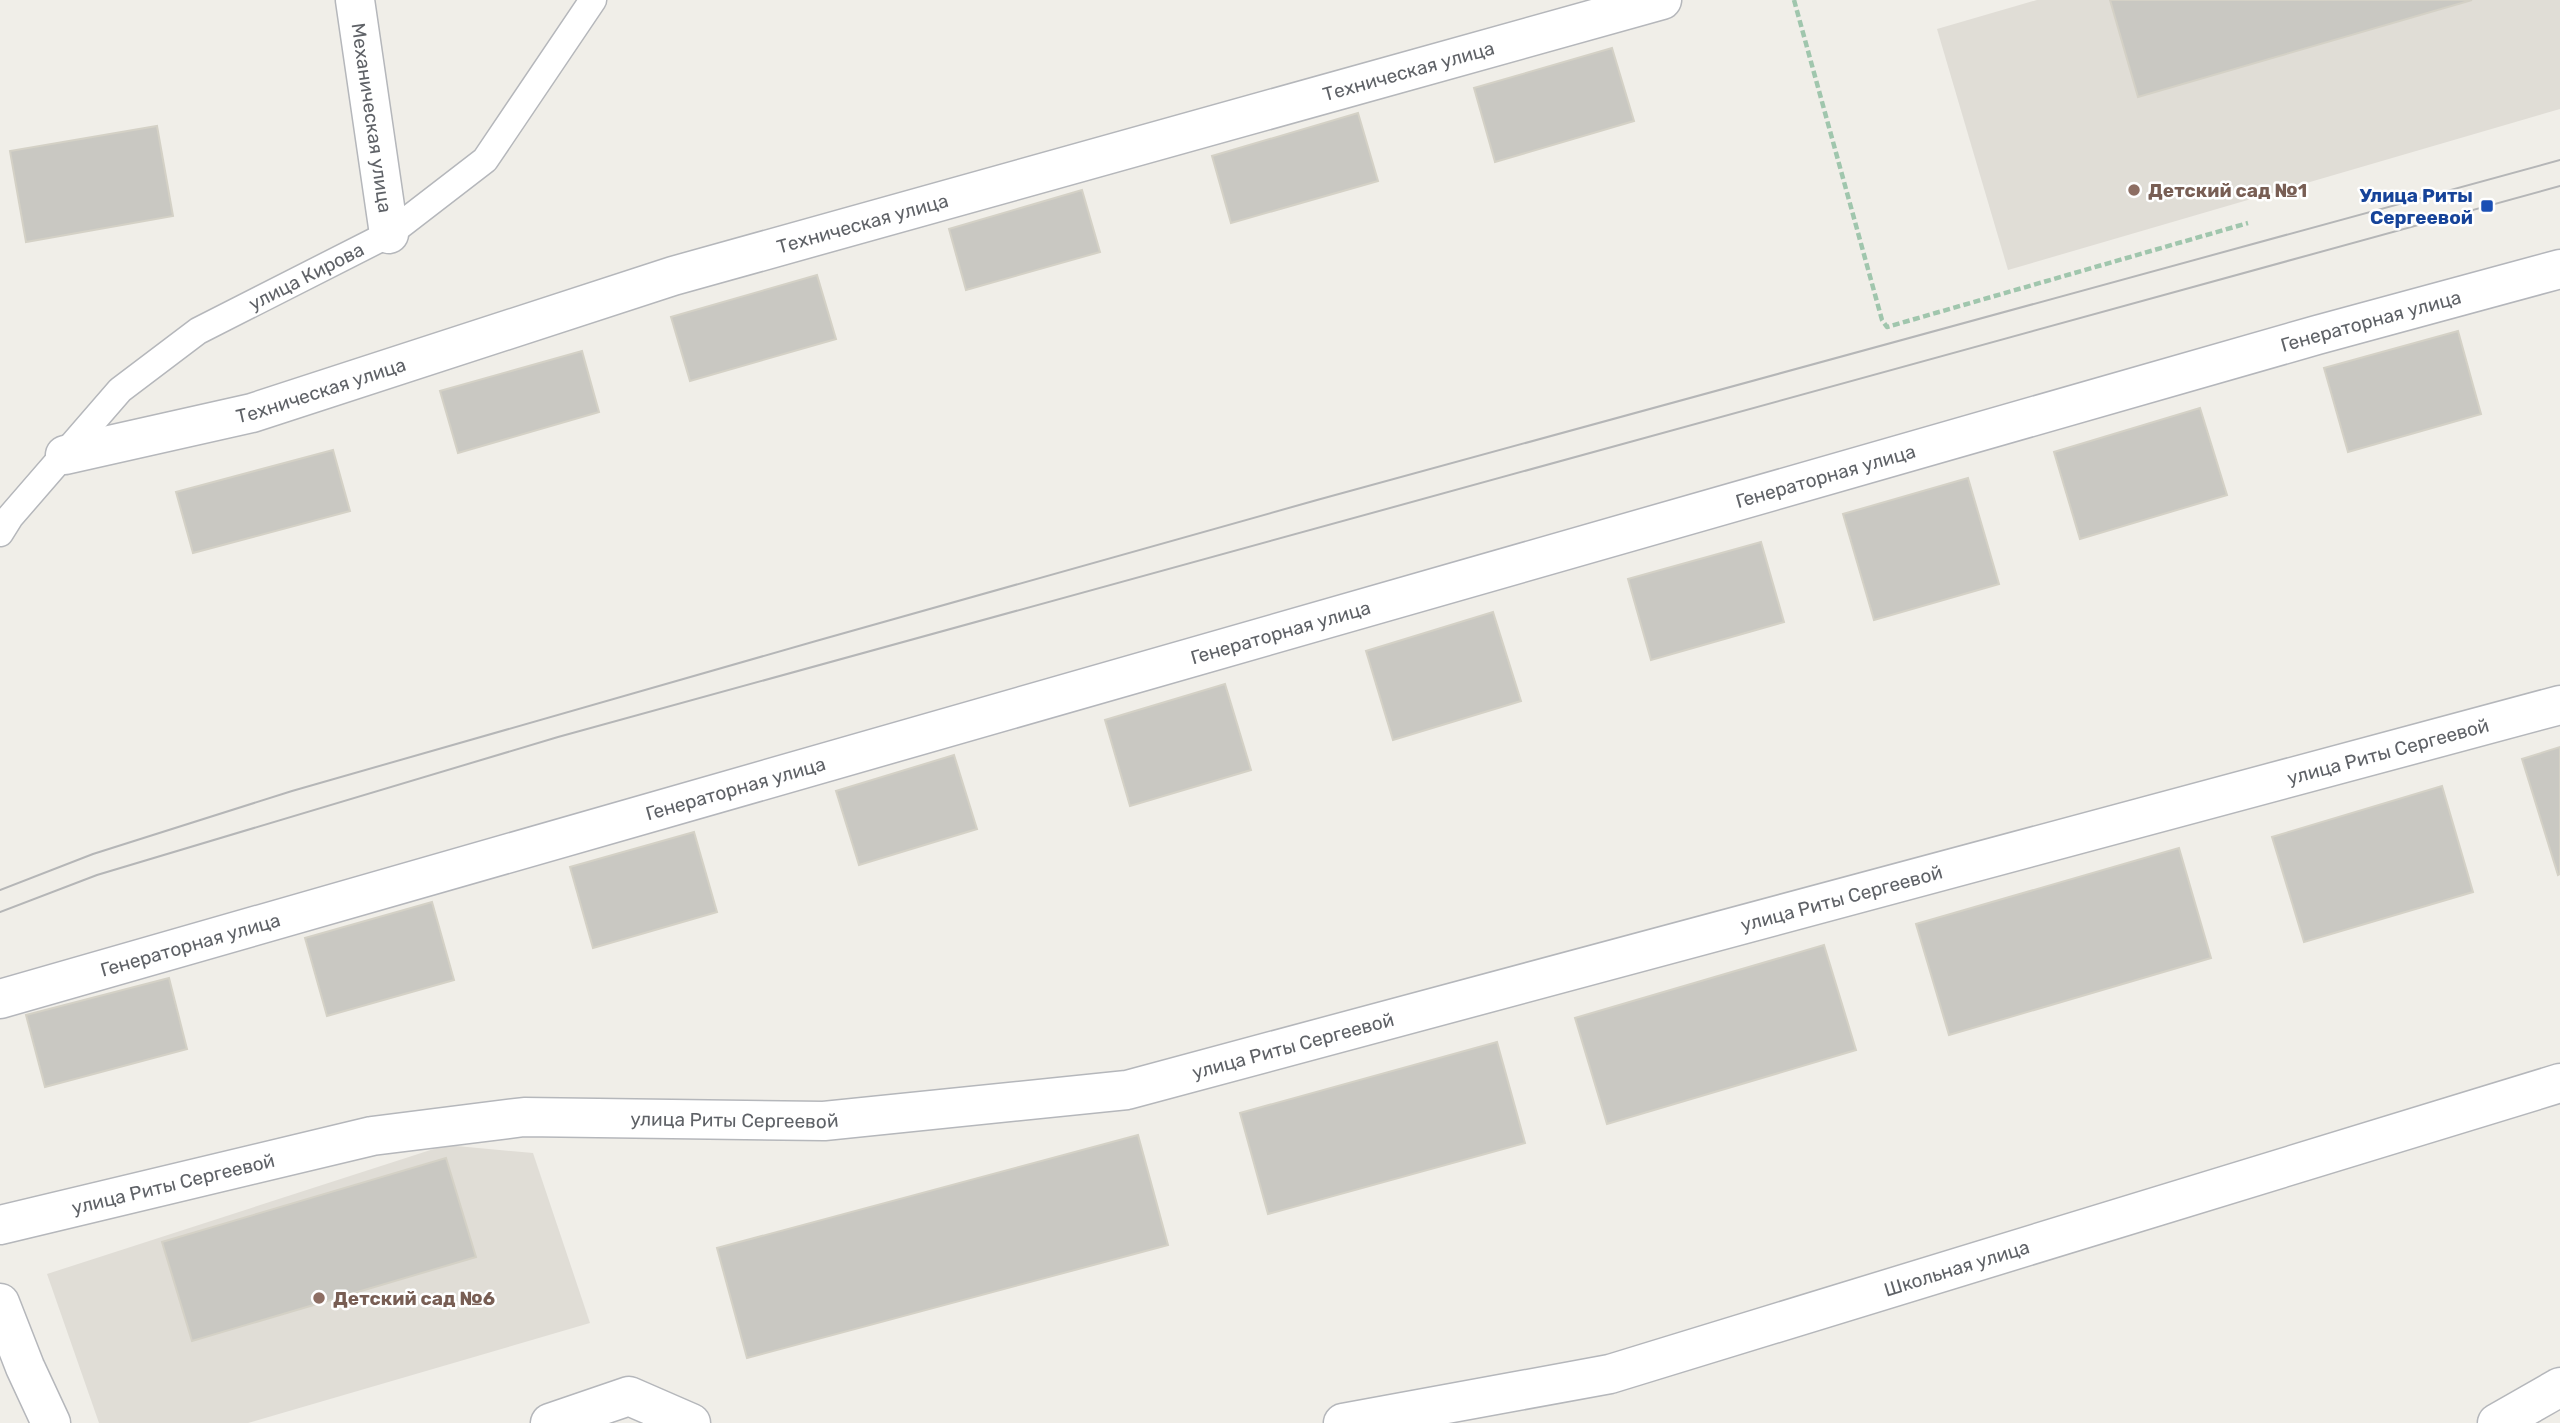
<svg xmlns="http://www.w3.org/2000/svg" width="2560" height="1423" viewBox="0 0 2560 1423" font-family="Rubik,sans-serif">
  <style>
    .education { fill: #e0ddd6 }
    .building { fill: #c9c8c2; stroke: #d4d1c6; stroke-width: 2 }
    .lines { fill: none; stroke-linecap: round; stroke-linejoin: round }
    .service-casing { stroke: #b5b7bb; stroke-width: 29 }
    .minor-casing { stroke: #b5b7bb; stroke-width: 41 }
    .secondary-casing { stroke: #b4b6bb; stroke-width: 41 }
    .path { stroke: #a0c6ad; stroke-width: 4.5; stroke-dasharray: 7 3.5; stroke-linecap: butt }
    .service { stroke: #fff; stroke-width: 26 }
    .minor { stroke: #fff; stroke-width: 38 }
    .secondary { stroke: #fff; stroke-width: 38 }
    .tram { stroke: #b5b6b7; stroke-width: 2 }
    .education-dot { fill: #8d6e63; stroke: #fff; stroke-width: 2.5 }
    .transit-dot { fill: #1a4fb4; stroke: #fff; stroke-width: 2.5 }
    .labels { text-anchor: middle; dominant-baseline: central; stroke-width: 5; stroke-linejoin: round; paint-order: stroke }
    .street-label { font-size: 19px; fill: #5f6267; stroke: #fff }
    .education-label { font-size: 19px; font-weight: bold; fill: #785e54; stroke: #fff; text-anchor: start }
    .transit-label { font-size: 19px; font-weight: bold; fill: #164399; stroke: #fff; text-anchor: end }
  </style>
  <rect width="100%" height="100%" fill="#f0eee8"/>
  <!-- education -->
  <g class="education">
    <path d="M2037,0H2560V109L2008,270L1937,29Z"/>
    <path d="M446,1145L533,1153L590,1323L248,1423H99L47,1274Z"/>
  </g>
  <!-- building -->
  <g class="building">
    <path d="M2110,0H2472L2138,97Z"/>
    <path d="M1612,48L1634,121L1495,162L1474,88Z"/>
    <path d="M1358,113L1378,181L1231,223L1212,156Z"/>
    <path d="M157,126L173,216L26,242L10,151Z"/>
    <path d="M1082,190L1100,252L966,290L949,229Z"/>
    <path d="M817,275L836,339L690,381L671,317Z"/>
    <path d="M2458,331L2481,414L2348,452L2324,368Z"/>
    <path d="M582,351L599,412L458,453L440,391Z"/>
    <path d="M2200,408L2227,495L2080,539L2054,452Z"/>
    <path d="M333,450L350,511L193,553L176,492Z"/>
    <path d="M1968,478L1999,584L1874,620L1843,514Z"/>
    <path d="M1761,542L1784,622L1651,660L1628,579Z"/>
    <path d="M1493,612L1521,701L1393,740L1366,651Z"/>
    <path d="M1225,684L1251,770L1130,806L1105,720Z"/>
    <path d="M2560,747V874L2558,875L2522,759Z"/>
    <path d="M954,755L977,829L859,865L836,791Z"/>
    <path d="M2442,786L2473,892L2304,942L2272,837Z"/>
    <path d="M694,832L717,912L593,948L570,867Z"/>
    <path d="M2179,848L2211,958L1949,1035L1916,924Z"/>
    <path d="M432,902L454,980L327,1016L305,938Z"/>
    <path d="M1824,945L1856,1050L1607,1124L1575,1018Z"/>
    <path d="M169,978L187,1049L45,1087L26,1015Z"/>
    <path d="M1497,1042L1525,1143L1268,1214L1240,1113Z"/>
    <path d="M1138,1135L1168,1245L747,1358L717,1248Z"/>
    <path d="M446,1158L476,1257L192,1341L162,1242Z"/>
  </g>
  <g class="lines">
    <!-- service casing -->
    <g class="service-casing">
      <g id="service">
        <path id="s1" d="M0,533L10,517L120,390L198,331L389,234L485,160L593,0"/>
      </g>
    </g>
    <!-- minor casing -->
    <g class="minor-casing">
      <g id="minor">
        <path id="s2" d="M355,0L389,234"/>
        <path id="s3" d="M65,455L252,413L673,276L1662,0"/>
        <path id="s4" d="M0,1225L372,1136L524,1117L824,1121L1127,1090L2560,705"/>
        <path d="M0,1303L25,1367L51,1423"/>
        <path d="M550,1423L629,1396L691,1423"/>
        <path id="s5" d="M1343,1423L1610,1374L2560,1083"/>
        <path d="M2497,1423L2560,1387"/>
      </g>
    </g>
    <!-- secondary casing -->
    <g class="secondary-casing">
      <g id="secondary">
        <path id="s6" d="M0,999L2317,335L2560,269"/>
      </g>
    </g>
    <!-- path -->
    <path class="path" d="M1794,0L1882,320L1887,327L2248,223"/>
    <!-- service -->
    <use href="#service" class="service"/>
    <!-- minor -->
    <use href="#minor" class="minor"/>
    <!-- secondary -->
    <use href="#secondary" class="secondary"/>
    <!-- tram -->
    <g class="tram">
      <path d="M0,890L93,854L292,791L816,641L1317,500L2560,160"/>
      <path d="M0,912L97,875L558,737L2560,186"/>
    </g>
  </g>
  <!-- markers -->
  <g class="education-dot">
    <circle cx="2134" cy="190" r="7"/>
    <circle cx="319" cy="1298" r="7"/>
  </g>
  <rect class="transit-dot" x="2480" y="199" width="14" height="14" rx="3.5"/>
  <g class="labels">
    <!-- street labels -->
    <g class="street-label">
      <text stroke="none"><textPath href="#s3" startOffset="1398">Техническая улица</textPath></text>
      <text stroke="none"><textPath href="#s2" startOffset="119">Механическая улица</textPath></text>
      <text stroke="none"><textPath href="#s3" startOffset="831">Техническая улица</textPath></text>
      <text stroke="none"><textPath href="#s1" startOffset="406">улица Кирова</textPath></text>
      <text stroke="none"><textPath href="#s6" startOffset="2466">Генераторная улица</textPath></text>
      <text stroke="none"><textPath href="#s3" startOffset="264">Техническая улица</textPath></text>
      <text stroke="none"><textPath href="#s6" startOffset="1899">Генераторная улица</textPath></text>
      <text stroke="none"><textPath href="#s6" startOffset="1332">Генераторная улица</textPath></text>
      <text stroke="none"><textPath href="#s4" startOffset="2446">улица Риты Сергеевой</textPath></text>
      <text stroke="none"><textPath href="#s6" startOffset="765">Генераторная улица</textPath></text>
      <text stroke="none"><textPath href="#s4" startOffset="1880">улица Риты Сергеевой</textPath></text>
      <text stroke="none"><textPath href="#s6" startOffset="198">Генераторная улица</textPath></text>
      <text stroke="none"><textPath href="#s4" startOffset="1312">улица Риты Сергеевой</textPath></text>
      <text stroke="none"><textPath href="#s4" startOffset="746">улица Риты Сергеевой</textPath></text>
      <text stroke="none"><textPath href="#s4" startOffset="178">улица Риты Сергеевой</textPath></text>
      <text stroke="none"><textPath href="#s5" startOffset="634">Школьная улица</textPath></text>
    </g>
    <!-- education labels -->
    <g class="education-label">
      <text x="2148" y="190">Детский сад №1</text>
      <text x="333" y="1298">Детский сад №6</text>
    </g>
    <!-- transit labels -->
    <g class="transit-label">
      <text x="2473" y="195">Улица Риты<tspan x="2473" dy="22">Сергеевой</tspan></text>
    </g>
  </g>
</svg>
